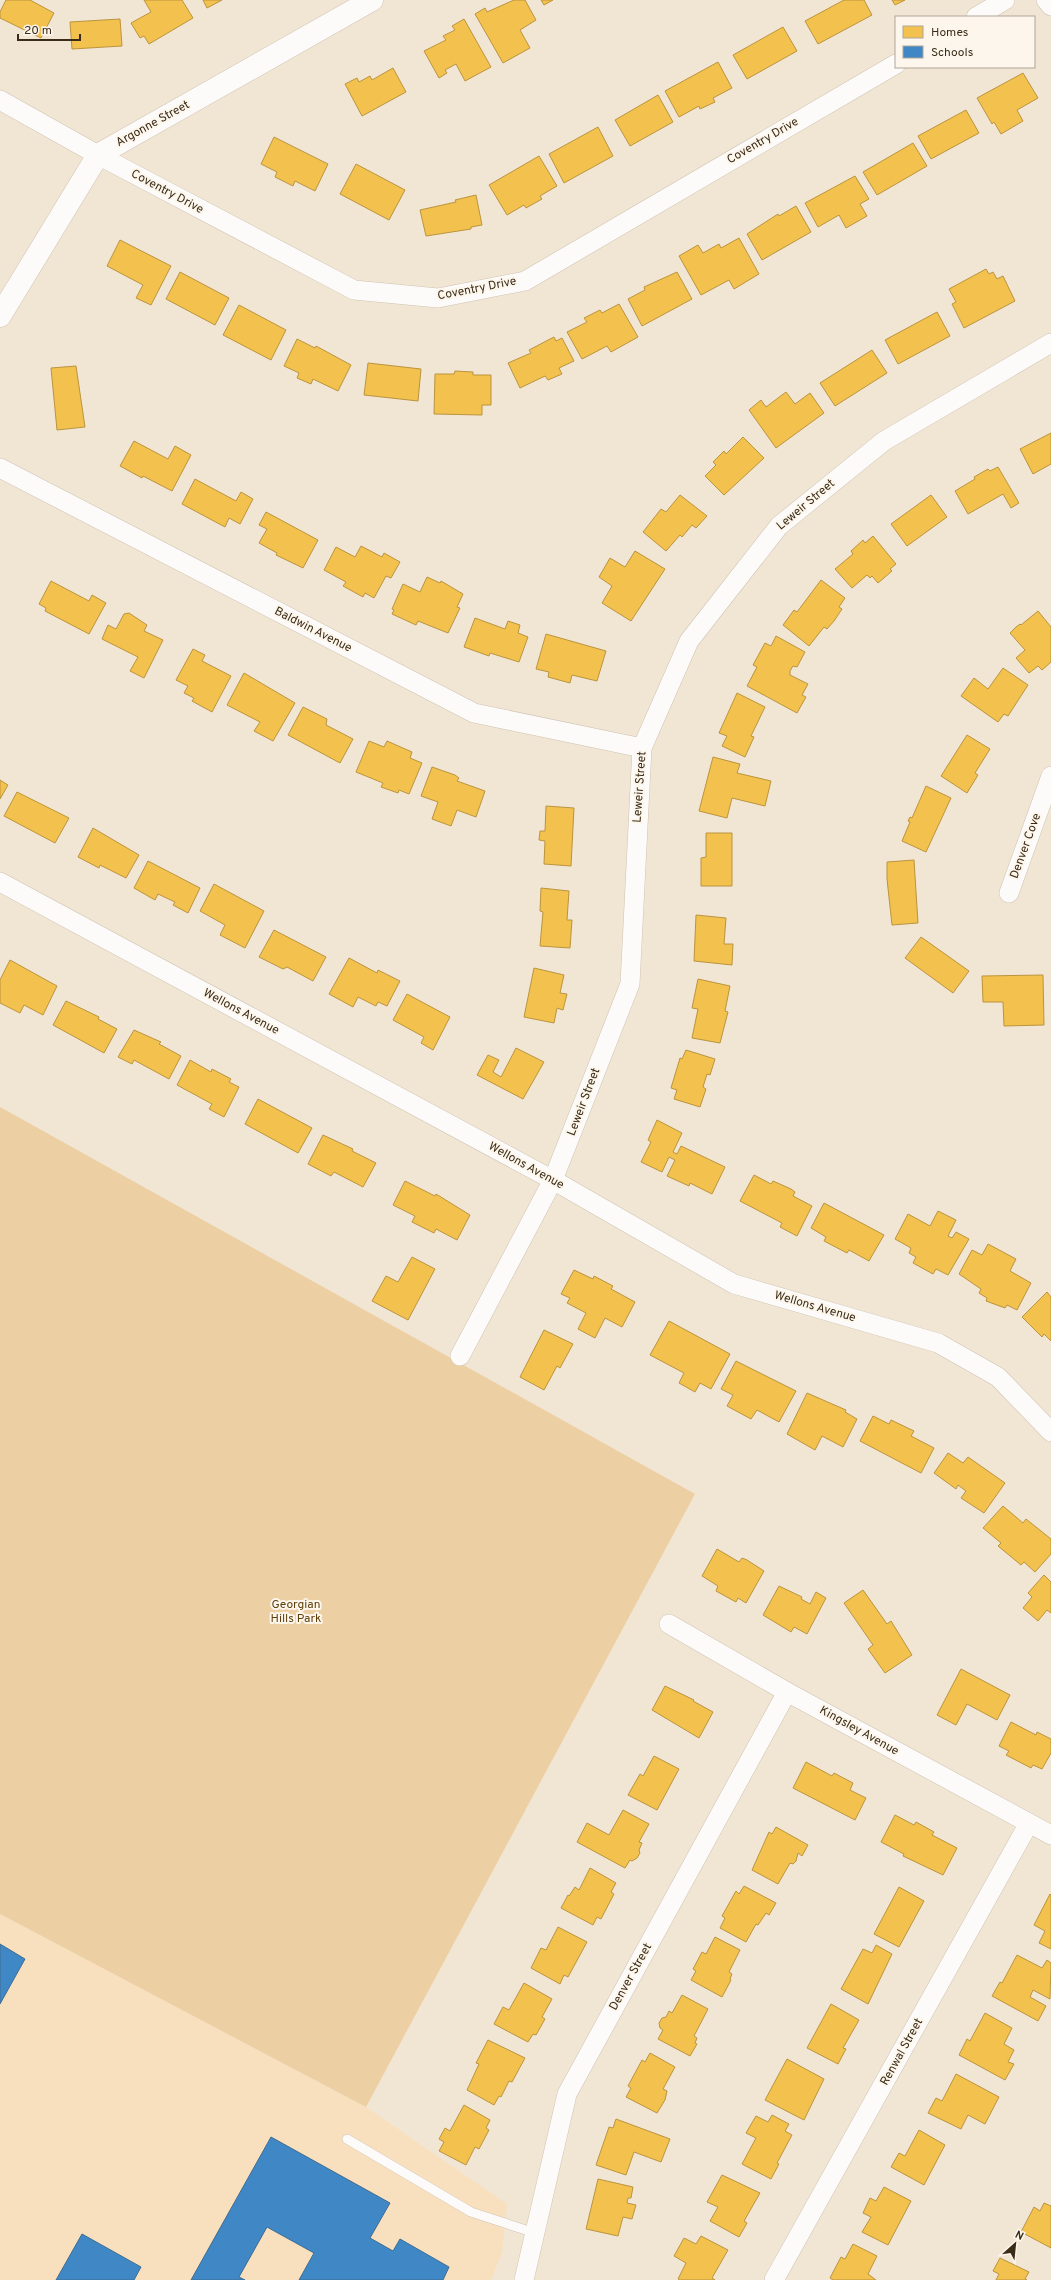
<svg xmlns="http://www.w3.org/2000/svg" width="1051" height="2280" viewBox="0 0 1051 2280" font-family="Overpass,sans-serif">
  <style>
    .built { fill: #f8e0bf }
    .green { fill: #edcfa4 }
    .homes { fill: #f2c14e; stroke: #bb943e }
    .schools { fill: #3f88c5; stroke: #3e6c91 }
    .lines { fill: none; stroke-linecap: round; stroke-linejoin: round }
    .service-casing { stroke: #cfc3b2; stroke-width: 10 }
    .minor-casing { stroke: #cfc3b2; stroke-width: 20 }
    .tertiary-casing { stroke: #cfc3b2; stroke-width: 23 }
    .service { stroke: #fdfbf9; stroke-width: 9 }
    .minor { stroke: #fdfbf9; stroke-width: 19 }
    .tertiary { stroke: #fdfbf9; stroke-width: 22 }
    .labels { text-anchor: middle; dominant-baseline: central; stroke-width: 4; stroke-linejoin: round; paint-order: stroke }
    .street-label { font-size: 12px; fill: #3a2c17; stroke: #fdf6ec }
    .park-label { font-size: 12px; fill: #5d3f0c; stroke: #fdf6ec }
  </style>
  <rect width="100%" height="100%" fill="#f1e5d4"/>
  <!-- built -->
  <path class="built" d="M0,1914L366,2107L507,2204L502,2252L491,2280H0Z"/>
  <!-- green -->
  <path class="green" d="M0,1107L695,1494L366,2107L0,1914Z"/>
  <!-- homes -->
  <g class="homes">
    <path d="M6,0H30L54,13L41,38L0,18V12Z"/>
    <path d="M144,0H182L193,18L149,44L144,36L140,38L131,23L151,12Z"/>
    <path d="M203,0H222L207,8Z"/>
    <path d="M514,0H525L536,20L520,30L530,48L503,63L475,14L485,8L487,12Z"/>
    <path d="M541,0H553L544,5Z"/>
    <path d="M844,0H864L872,15L818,44L805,21Z"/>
    <path d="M892,0H905L895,5Z"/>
    <path d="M120,19L122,46L72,49L70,22Z"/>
    <path d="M464,19L491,67L465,81L456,64L445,70L447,73L439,78L424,51L446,40L443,36L455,30L452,26Z"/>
    <path d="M783,27L797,51L747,79L733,55Z"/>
    <path d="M718,62L732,88L713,98L715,102L700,109L699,106L679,117L665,91Z"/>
    <path d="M393,68L406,92L362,116L345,84L357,78L359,82L370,76L372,80Z"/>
    <path d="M1023,73L1038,98L1017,110L1023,121L1001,134L994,122L992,124L977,98Z"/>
    <path d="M658,95L673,122L630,146L615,120Z"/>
    <path d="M966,110L979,133L931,159L918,136Z"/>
    <path d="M598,127L613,156L564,183L549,154Z"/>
    <path d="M274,137L328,164L315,191L295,181L293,186L275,177L277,172L261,164Z"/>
    <path d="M913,143L927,166L877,195L863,172Z"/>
    <path d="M539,156L557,186L540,196L542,199L526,208L524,205L507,215L489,185Z"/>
    <path d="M356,164L405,190L389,220L340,194Z"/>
    <path d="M855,176L869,199L860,204L867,216L846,228L839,215L818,227L805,203Z"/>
    <path d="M476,195L482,225L471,227V229L426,236L420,210L456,202L455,200Z"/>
    <path d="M796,206L811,232L762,260L747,234L778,214L779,216Z"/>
    <path d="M739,238L759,274L734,289L729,280L701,295L679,256L698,245L703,253L719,244L721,248Z"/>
    <path d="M120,240L171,266L151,305L136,298L143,285L107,266Z"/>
    <path d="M986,269L989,274L993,272L997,279L1003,276L1015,301L964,328L952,304L956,302L949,289Z"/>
    <path d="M180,272L229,298L215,325L166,299Z"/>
    <path d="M677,272L692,299L642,326L628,299L645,290L644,287Z"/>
    <path d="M619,304L638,337L611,352L607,346L582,359L567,332L587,322L584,318L600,310L602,313Z"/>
    <path d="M239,305L286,330L271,360L223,335Z"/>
    <path d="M937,312L950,336L898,364L885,340Z"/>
    <path d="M554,337L556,341L562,338L574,361L559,368L562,374L548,380L545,376L520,388L508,363L531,353L529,350Z"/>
    <path d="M297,339L315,348L316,346L351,365L338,391L313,379L311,384L297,378L299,373L284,366Z"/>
    <path d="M872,350L887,373L835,406L820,383Z"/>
    <path d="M368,363L421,369L418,401L364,395Z"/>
    <path d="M76,366L85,427L57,430L51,368Z"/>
    <path d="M455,371L473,372V375H491V405H482V415L434,414L435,374H454Z"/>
    <path d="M786,392L795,404L810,393L824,413L776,448L749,410L761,400L766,407Z"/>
    <path d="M1051,433V464L1033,474L1020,449Z"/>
    <path d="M743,437L764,458L724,495L705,476L716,465L713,462L724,451L726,454Z"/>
    <path d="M134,441L168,459L175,446L191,455L172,491L143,476L142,478L120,466Z"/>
    <path d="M998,467L1019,503L1011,508L1003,494L968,514L955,491L975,479L974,477L988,469L990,471Z"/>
    <path d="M195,479L236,501L241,492L253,499L240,524L229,518L225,527L182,504Z"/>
    <path d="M680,495L707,516L696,528L692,525L682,537L680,535L666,551L643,532L661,509L666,512Z"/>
    <path d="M931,495L947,517L907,546L891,524Z"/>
    <path d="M266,512L318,540L303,568L276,555L277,553L259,543L267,529L259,525Z"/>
    <path d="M873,536L896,564L890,569L892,571L878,583L872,576L870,578L867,575L852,588L835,569L853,554L851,551L863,540L865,543Z"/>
    <path d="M361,546L382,557L384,553L400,562L391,578L386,576L374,598L365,593L363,597L343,586L346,582L324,570L336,547L355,557Z"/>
    <path d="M635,551L665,569L631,621L602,603L612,586L599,577L610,558L625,567Z"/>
    <path d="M427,577L440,583L441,581L463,594L457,607L460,608L448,633L418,621L416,625L392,614L394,610L392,609L403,584L420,592Z"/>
    <path d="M821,580L845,598L839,607L842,609L834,621L827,629L824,627L809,646L783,625L794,610L797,612Z"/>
    <path d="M51,581L89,601L92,595L106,603L89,634L45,611L46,608L39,604Z"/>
    <path d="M1038,611L1051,627V662L1042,670L1038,666L1029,673L1016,658L1025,650L1010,633L1016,627L1020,624L1021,625Z"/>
    <path d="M129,613L147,625L144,631L163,640L144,678L130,671L138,657L102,639L108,625L116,629L124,614Z"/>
    <path d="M475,618L505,629L508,621L520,625L518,633L528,637L519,662L490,653L489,656L464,647Z"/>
    <path d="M546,634L606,651L597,681L572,675L570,683L548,677L549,672L536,669Z"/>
    <path d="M776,636L805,652L797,667L793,666L790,671V675L808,684L802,695L806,697L797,713L747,686L757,667L753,665L765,643L771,646Z"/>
    <path d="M193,649L205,655L202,661L231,676L212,712L192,701L194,698L184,693L188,686L176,680Z"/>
    <path d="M1003,668L1028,685L1008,716L1004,714L998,722L961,696L974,678L988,689Z"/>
    <path d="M244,673L295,703L273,741L254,731L260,722L227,705Z"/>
    <path d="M737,693L765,707L751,736L754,737L745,757L722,746L727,736L719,733Z"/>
    <path d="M303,707L327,719L326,725L353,739L340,763L288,735Z"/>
    <path d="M967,735L990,749L975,773L978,775L967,793L941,776Z"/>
    <path d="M369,741L384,747L387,741L412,752L410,758L422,763L409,794L399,790L398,793L381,787L383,783L356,772Z"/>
    <path d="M713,757L740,764L737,773L771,781L765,806L732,798L727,818L699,811Z"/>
    <path d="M432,767L455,775L459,778L457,781L485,791L476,817L457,810L451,826L432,819L438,802L421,796Z"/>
    <path d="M0,780L8,785L0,799Z"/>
    <path d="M926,786L951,798L926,852L902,841L910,822L908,821L910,817L912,818Z"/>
    <path d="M17,792L69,818L55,843L4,816Z"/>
    <path d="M546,806L574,808L571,866L544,864L545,841L539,840L540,831H545Z"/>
    <path d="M93,828L139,855L126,878L100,865L99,868L78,857Z"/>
    <path d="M706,833H732V886H701V858L706,857Z"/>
    <path d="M914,860L918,923L892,925L887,879V862Z"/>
    <path d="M148,861L200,888L188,913L173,905L175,902L158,894L155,900L134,888Z"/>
    <path d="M214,884L264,911L245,948L220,935L225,925L200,911Z"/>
    <path d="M541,888L569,891L567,920H572L570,948L540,946L543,912L540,911Z"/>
    <path d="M696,915L726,918L724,944H733L732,965L694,961Z"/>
    <path d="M274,930L326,957L313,981L287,967L283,969L259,957Z"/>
    <path d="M921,937L969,971L953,993L905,958Z"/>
    <path d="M349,958L377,973L378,970L400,981L387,1006L378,1002L376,1006L358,997L353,1007L329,994Z"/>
    <path d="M10,960L57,986L43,1015L24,1005L20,1013L0,1003V980Z"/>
    <path d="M534,968L564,975L560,993L567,994L563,1010L557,1008L554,1023L524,1017Z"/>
    <path d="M1043,975L1044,1025L1004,1026L1003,1002H983L982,976Z"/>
    <path d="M698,979L730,986L725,1011L728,1012L720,1043L692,1038L698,1009L692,1008Z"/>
    <path d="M407,994L450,1017L433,1050L421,1043L424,1037L393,1020Z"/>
    <path d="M66,1001L99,1017L98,1019L117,1029L104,1053L53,1025Z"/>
    <path d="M134,1030L161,1042L159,1044L181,1056L169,1079L134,1060L132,1064L118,1057Z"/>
    <path d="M516,1048L544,1062L523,1099L477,1075L488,1055L499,1060L493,1072L501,1077Z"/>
    <path d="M686,1050L715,1059L710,1075L707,1074L703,1087L706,1089L700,1107L674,1099L677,1090L671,1088L680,1058L682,1059Z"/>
    <path d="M190,1060L211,1072L212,1069L231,1079L229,1082L239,1087L224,1117L209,1109L212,1104L177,1085Z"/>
    <path d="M258,1099L312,1128L298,1153L245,1124Z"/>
    <path d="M657,1120L682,1133L673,1152L677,1154L681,1146L725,1167L712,1194L690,1183L689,1186L667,1176L675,1160L669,1157L662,1172L641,1162L651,1142L648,1140Z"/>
    <path d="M323,1135L353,1149L352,1151L376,1163L363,1187L334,1172L331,1176L308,1164Z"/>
    <path d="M754,1175L771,1184L773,1181L791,1189L795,1192L793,1196L812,1206L797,1236L780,1227L782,1223L740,1201Z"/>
    <path d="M405,1181L435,1196L436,1194L470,1215L457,1240L436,1229L434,1233L412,1222L415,1216L393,1205Z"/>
    <path d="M824,1203L884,1235L869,1261L849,1250L847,1253L824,1241L826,1237L811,1228Z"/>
    <path d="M938,1211L956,1220L948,1236L952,1238L956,1232L969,1239L948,1275L936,1269L933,1274L913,1263L916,1257L909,1253L911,1248L895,1239L908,1214L930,1226Z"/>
    <path d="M988,1244L1016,1259L1010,1271L1031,1283L1017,1310L1007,1305L1005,1308L986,1301L987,1298L979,1293L981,1289L959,1274L972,1250L982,1255Z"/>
    <path d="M412,1257L435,1269L408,1320L372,1301L386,1276L398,1282Z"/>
    <path d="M574,1270L593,1279L594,1276L613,1286L611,1289L635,1302L622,1327L605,1318L595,1338L578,1329L586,1313L567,1303L570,1298L561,1294Z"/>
    <path d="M1047,1292L1051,1297V1341L1044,1334L1042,1337L1022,1317Z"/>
    <path d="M669,1321L730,1354L711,1389L700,1383L695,1392L679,1383L684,1373L650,1355Z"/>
    <path d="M544,1330L573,1344L560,1368L557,1366L544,1390L520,1377Z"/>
    <path d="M736,1361L796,1391L779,1422L757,1410L751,1419L727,1406L733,1395L721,1389Z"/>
    <path d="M807,1393L846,1410L845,1412L857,1419L843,1447L822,1436L815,1450L787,1434Z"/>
    <path d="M873,1416L889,1424L891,1420L914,1431L911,1436L934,1448L921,1473L860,1441Z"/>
    <path d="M948,1453L963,1463L968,1457L1005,1483L984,1513L961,1498L966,1491L958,1485L956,1489L934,1473Z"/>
    <path d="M1003,1506L1023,1523L1026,1519L1051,1539V1554L1035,1572L1024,1562L1021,1565L998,1546L1001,1543L983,1528Z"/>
    <path d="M717,1549L739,1562L742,1558L747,1560L764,1571L746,1603L738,1598L736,1602L716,1591L718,1586L702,1576Z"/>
    <path d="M1044,1575L1051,1582V1613L1047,1610L1038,1621L1023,1608L1032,1597L1028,1593Z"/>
    <path d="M779,1586L802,1597L801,1599L810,1604L816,1592L826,1598L807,1634L794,1627L791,1632L763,1615Z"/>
    <path d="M863,1590L887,1624L891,1621L912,1655L885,1673L868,1649L873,1645L844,1603Z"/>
    <path d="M961,1669L1010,1695L997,1720L967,1704L956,1725L937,1715Z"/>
    <path d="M665,1686L694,1700L693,1701L713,1712L699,1738L652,1710Z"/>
    <path d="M1011,1722L1036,1735L1037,1732L1051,1739V1753L1042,1769L1033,1765L1031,1768L1006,1755L1009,1751L999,1746Z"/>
    <path d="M654,1756L679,1769L657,1810L628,1795L640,1774L643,1776Z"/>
    <path d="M806,1762L832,1776L834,1773L853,1783L850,1790L866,1798L855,1820L793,1788Z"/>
    <path d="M623,1810L649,1824L639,1842L642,1843L639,1850L640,1853L637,1858L632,1861L630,1860L625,1868L577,1842L587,1823L609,1835Z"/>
    <path d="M895,1815L914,1825L916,1822L934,1832L932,1835L957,1848L943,1875L903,1856L904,1854L881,1842Z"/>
    <path d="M776,1827L808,1845L802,1856L798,1853L796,1861L793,1864L790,1863L778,1884L752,1870L769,1832L772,1834Z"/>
    <path d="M590,1868L616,1883L611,1892L614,1894L601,1919L597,1917L593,1925L561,1908L568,1895L569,1896L575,1887L579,1890Z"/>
    <path d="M744,1886L776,1903L769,1915L766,1913L758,1925L756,1924L746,1942L720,1928L725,1918L722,1916L736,1891L739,1894Z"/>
    <path d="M899,1887L924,1901L899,1947L874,1934Z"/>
    <path d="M1050,1894L1051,1895V1949L1039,1943L1045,1931L1034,1925Z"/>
    <path d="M558,1927L587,1942L568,1977L564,1975L560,1984L531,1968L541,1948L546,1950Z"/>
    <path d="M715,1937L740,1950L729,1972L732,1974L730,1979L731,1980L722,1997L691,1980L696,1971L693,1969L702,1952L706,1954Z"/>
    <path d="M876,1945L892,1954L868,2004L841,1989L863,1949L872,1953Z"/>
    <path d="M1017,1955L1042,1968L1047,1960L1051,1963L1050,1999L1033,1990L1030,1997L1046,2006L1038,2021L992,1996L1000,1982L1002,1983Z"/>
    <path d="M524,1983L552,1999L542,2017L545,2019L536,2035L533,2034L528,2042L494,2024L503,2007L509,2010Z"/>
    <path d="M682,1995L708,2009L694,2036L697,2038L695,2043L697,2044L690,2056L658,2039L663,2030L660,2028L659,2023L662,2018L666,2017L669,2011L672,2013Z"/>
    <path d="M831,2004L859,2020L843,2048L846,2049L838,2064L807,2048Z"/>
    <path d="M985,2013L1012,2028L1004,2044L1014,2050L1008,2062L1014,2064L1005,2080L959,2055L967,2039L970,2041Z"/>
    <path d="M488,2040L525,2058L512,2082L509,2081L501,2097L499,2096L494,2105L467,2090L479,2064L476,2063Z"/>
    <path d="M650,2053L675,2067L663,2089L667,2091L665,2100L657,2113L626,2097L631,2088L628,2086L642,2060L645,2062Z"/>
    <path d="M787,2059L824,2079L804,2120L765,2100Z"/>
    <path d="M956,2074L999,2097L985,2124L968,2115L961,2129L928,2113L936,2098L942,2101Z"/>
    <path d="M464,2105L490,2120L486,2128L489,2130L479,2149L475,2147L466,2165L439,2151L444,2142L439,2139L445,2128L450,2131Z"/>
    <path d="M772,2115L789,2124L785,2131L792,2135L777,2163L779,2164L771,2179L742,2164L756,2138L746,2133L756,2116L768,2122Z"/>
    <path d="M616,2119L670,2139L661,2162L634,2152L626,2175L596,2165L609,2127L613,2128Z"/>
    <path d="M919,2130L945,2145L924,2185L891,2167L899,2153L905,2156Z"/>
    <path d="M722,2175L760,2193L744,2221L747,2223L739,2237L710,2221L718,2207L707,2202Z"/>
    <path d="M598,2179L633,2187L631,2198H628L627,2203L636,2205L632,2219L623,2217L618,2236L586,2229Z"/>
    <path d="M884,2187L911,2201L888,2245L862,2232L871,2217L863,2213L870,2198L876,2201Z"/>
    <path d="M1044,2203L1051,2206V2248L1021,2232L1034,2207L1040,2211Z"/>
    <path d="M701,2236L728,2250L712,2278L715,2280H680L678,2279L686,2263L674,2256L684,2238L696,2244Z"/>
    <path d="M853,2244L877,2256L868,2274L876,2280H833L830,2278L841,2257L845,2259Z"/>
    <path d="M1000,2258L1029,2272L1025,2279L1027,2280H996L999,2274L993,2271Z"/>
  </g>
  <!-- schools -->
  <g class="schools">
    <path d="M0,1944L25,1959L0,2004Z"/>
    <path d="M271,2137L390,2203L370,2238L393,2251L400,2239L449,2267L443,2280H299L314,2253L267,2227L239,2277L245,2280H191Z"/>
    <path d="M82,2234L141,2267L134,2280H56Z"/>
  </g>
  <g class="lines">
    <!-- service casing -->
    <g class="service-casing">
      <path id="service" d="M347,2139L471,2212L535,2233"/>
    </g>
    <!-- minor casing -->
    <g class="minor-casing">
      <g id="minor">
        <path d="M1046,0L1051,6"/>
        <path d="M976,17L1005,0"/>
        <path d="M0,100L98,155L354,290L438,298L525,281L896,64"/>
        <path d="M0,468L474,713L642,748"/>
        <path d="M0,882L553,1180L734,1284L938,1343L998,1377L1051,1432"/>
        <path d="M1009,893L1051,776"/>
        <path d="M460,1356L553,1180L630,984L642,748L689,641L779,526L884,441L1051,343"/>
        <path d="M669,1624L787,1692L1051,1835"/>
        <path d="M524,2280L567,2094L787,1692"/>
        <path d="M774,2280L1029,1823"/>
      </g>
    </g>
    <!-- tertiary casing -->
    <g class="tertiary-casing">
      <path id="tertiary" d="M0,316L98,155L372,0"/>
    </g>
    <!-- service -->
    <use href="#service" class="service"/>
    <!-- minor -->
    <use href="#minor" class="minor"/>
    <!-- tertiary -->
    <use href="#tertiary" class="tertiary"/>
  </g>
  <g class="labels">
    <!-- street labels -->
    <g class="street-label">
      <text transform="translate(153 124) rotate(-29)">Argonne Street</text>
      <text transform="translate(763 141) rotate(-30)">Coventry Drive</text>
      <text transform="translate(167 192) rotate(28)">Coventry Drive</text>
      <text transform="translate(477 289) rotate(-11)">Coventry Drive</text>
      <text transform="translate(806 505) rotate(-40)">Leweir Street</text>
      <text transform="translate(313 630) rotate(27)">Baldwin Avenue</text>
      <text transform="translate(640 787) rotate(-86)">Leweir Street</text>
      <text transform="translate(1026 846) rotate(-70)">Denver Cove</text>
      <text transform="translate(241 1012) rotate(28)">Wellons Avenue</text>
      <text transform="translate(584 1102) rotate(-69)">Leweir Street</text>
      <text transform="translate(526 1166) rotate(29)">Wellons Avenue</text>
      <text transform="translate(815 1307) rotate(16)">Wellons Avenue</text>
      <text transform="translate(859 1731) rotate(29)">Kingsley Avenue</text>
      <text transform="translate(631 1977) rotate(-61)">Denver Street</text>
      <text transform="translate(902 2052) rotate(-61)">Renwal Street</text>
    </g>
    <!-- park labels -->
    <g class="park-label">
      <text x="296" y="1605">Georgian<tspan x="296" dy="14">Hills Park</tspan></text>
    </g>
  </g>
  <!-- legend -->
  <rect x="895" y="16" width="140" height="52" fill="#fdf6ec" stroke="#afa597"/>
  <rect x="903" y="26" width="20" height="12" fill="#f2c14e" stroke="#afa597"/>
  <text x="931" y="36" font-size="12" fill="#3a2c17">Homes</text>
  <rect x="903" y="46" width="20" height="12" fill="#3f88c5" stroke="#afa597"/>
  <text x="931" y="56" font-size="12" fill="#3a2c17">Schools</text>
  <!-- north arrow -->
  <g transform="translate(1015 2244) rotate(27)" stroke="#fdf6ec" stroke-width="3" paint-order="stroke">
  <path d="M0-3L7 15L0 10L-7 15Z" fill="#3a2c17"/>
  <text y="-6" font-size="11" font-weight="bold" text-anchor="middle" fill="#3a2c17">N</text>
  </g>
  <!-- scale -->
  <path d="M18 34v6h62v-6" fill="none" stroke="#3a2c17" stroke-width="2"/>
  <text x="24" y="34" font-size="12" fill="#3a2c17" stroke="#fdf6ec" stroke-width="3" paint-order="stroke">20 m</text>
</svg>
